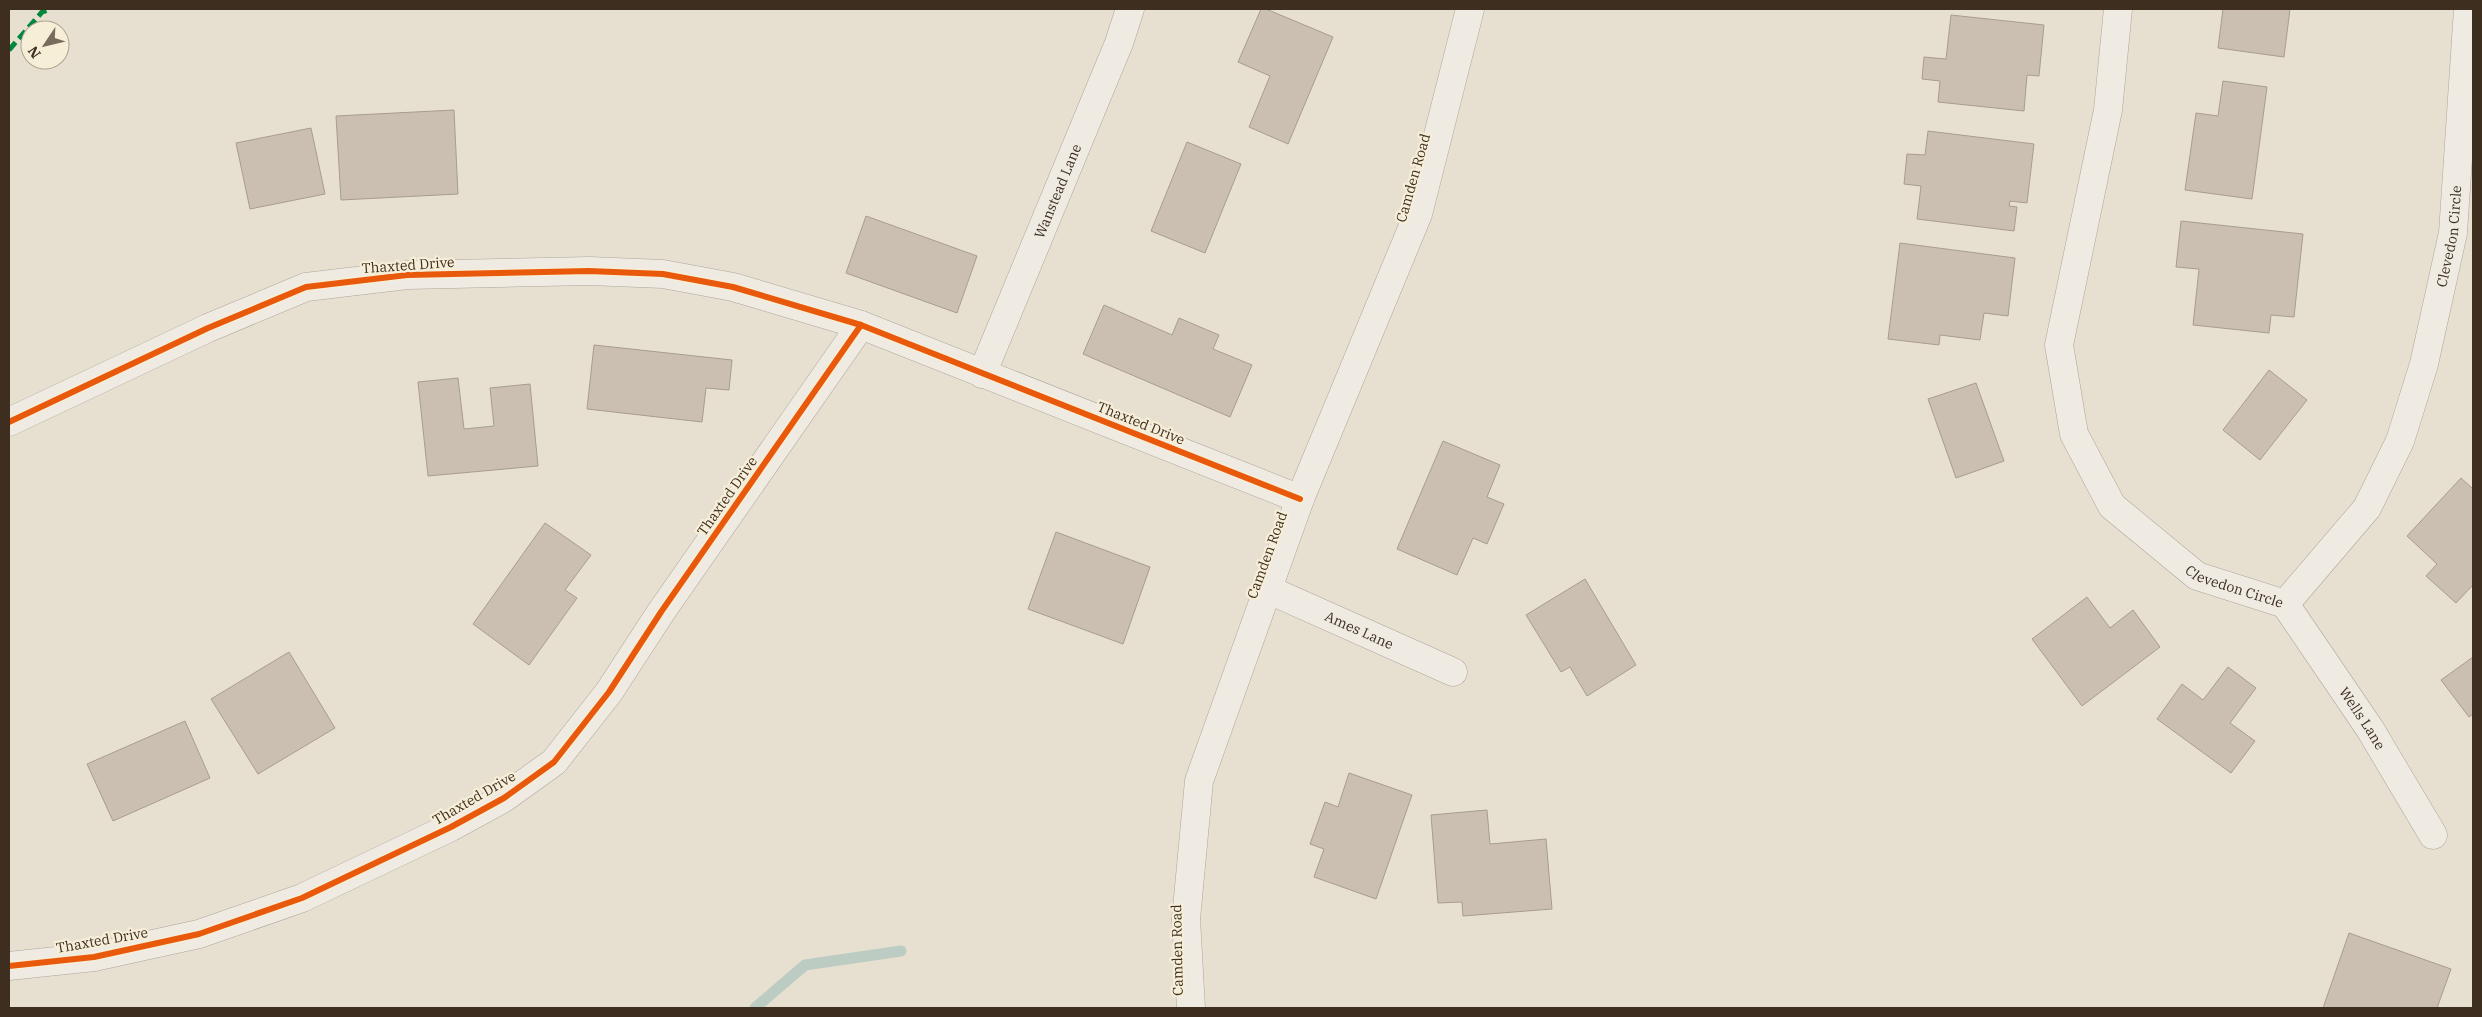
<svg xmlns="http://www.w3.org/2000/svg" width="2482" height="1017" viewBox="0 0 2482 1017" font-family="'IBM Plex Serif',serif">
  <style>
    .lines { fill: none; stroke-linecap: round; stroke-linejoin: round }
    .stream { stroke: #bcccc2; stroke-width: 11 }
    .building { fill: #cbbfb2; stroke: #a89c90 }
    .minor-casing { stroke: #ada599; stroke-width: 29 }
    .tertiary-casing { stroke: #ada599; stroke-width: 29 }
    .minor { stroke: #efebe3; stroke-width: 28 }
    .tertiary { stroke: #efebe3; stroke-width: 28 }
    .quiet { stroke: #00873e; stroke-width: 5; stroke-dasharray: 10 5; stroke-linecap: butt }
    .cycleway-casing { stroke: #f7eed8; stroke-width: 9 }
    .cycleway { stroke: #e8590c; stroke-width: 6 }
    .labels { text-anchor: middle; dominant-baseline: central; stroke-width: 4.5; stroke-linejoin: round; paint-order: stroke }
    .street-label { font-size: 14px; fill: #3d2e20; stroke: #f7eed8 }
  </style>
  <rect width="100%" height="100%" fill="#e7e0d1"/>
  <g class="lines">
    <!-- stream -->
    <path class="stream" d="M755,1008L805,965L901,951"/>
  </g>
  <!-- building -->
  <g class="building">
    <path d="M1261,9H1266L1333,37L1288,144L1249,127L1270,76L1238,62Z"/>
    <path d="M2223,9H2290L2284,57L2218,48Z"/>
    <path d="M1951,15L2044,25L2039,76L2027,75L2024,111L1938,102L1940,81L1922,79L1924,57L1946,59Z"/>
    <path d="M2223,81L2267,87L2252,199L2185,190L2196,113L2218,116Z"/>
    <path d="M454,110L458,194L341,200L336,116Z"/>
    <path d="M311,128L325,194L250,209L236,143Z"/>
    <path d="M1928,131L2034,144L2027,203L2010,201L2009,206L2017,207L2014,231L1917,219L1921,186L1904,184L1907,154L1925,155Z"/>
    <path d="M1187,142L1241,164L1205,253L1151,231Z"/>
    <path d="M866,216L977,256L957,313L846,273Z"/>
    <path d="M2181,221L2303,234L2294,317L2271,315L2269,333L2193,325L2199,269L2176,267Z"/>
    <path d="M1900,243L2015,258L2008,316L1984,313L1980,340L1940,335L1939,345L1888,339Z"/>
    <path d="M1104,305L1172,335L1179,318L1219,335L1213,349L1252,365L1230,417L1083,354Z"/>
    <path d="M594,345L732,360L729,390L706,388L702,422L587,409Z"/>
    <path d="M2269,370L2307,400L2260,460L2223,430Z"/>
    <path d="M458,378L464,429L494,426L490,388L530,384L538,466L428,476L418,382Z"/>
    <path d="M1976,383L2004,461L1956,478L1928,399Z"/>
    <path d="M1443,441L1500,465L1487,497L1504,504L1487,544L1473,538L1457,575L1397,549Z"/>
    <path d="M2461,478L2473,489V588L2472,586L2456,603L2426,576L2437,564L2407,536Z"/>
    <path d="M545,523L591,555L565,590L577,598L529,665L473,624Z"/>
    <path d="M1056,532L1150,567L1123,644L1028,609Z"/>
    <path d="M1585,579L1636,665L1587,696L1570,667L1561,672L1526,615Z"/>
    <path d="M2087,597L2110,628L2133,610L2160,647L2082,706L2032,639Z"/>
    <path d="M289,652L335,728L258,774L211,699Z"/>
    <path d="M2473,657V714L2469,717L2441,680Z"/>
    <path d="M2228,667L2256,688L2230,723L2255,741L2231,773L2157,719L2182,684L2203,700Z"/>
    <path d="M185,721L210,778L113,821L87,764Z"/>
    <path d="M1349,773L1412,795L1376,899L1314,877L1324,849L1310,844L1325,802L1338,807Z"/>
    <path d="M1487,810L1490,844L1546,839L1552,909L1463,916L1462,902L1438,903L1431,815Z"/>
    <path d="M2349,933L2451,969L2437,1008H2323Z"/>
  </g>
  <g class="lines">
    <!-- minor casing -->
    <g class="minor-casing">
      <g id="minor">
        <path id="s1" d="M2118,9L2108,110L2059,345L2074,434L2112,506L2197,576L2285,604"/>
        <path id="s2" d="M982,374L1119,43L1130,9"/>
        <path d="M9,422L208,328L306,287L407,275L589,271L663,274L733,287L861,325L1300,499"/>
        <path id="s3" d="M1267,589L1453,672"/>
        <path id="s4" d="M2285,604L2367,508L2400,441L2424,364L2453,233L2468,9"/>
        <path id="s5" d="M2285,604L2370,729L2433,835"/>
        <path d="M9,966L94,957L199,934L302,898L451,827L504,798L554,762L609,692L661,612L861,325"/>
      </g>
    </g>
    <!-- tertiary casing -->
    <g class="tertiary-casing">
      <path id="tertiary" d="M1191,1008L1186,919L1199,781L1300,499L1418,214L1470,9"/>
    </g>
    <!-- minor -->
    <use href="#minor" class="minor"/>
    <!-- tertiary -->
    <use href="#tertiary" class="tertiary"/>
    <!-- quiet -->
    <path class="quiet" d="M9,50L42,12L51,9"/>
    <!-- cycleway casing -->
    <g class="cycleway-casing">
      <g id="cycleway">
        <path d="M9,422L208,328L306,287L407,275L589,271L663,274L733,287L861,325L1300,499"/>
        <path d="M9,966L94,957L199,934L302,898L451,827L504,798L554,762L609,692L661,612L861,325"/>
      </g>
    </g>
    <!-- cycleway -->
    <use href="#cycleway" class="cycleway"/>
  </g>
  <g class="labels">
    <!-- street labels -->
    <g class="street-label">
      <text transform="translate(1413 178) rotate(-74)">Camden Road</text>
      <text stroke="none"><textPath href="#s2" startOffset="198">Wanstead Lane</textPath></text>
      <text stroke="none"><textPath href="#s4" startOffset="412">Clevedon Circle</textPath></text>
      <text transform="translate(408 265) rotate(-4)">Thaxted Drive</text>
      <text transform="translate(1141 423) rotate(22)">Thaxted Drive</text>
      <text transform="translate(727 496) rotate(-55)">Thaxted Drive</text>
      <text transform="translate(1267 555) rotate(-70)">Camden Road</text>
      <text stroke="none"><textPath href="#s1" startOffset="662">Clevedon Circle</textPath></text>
      <text stroke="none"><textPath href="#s3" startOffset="101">Ames Lane</textPath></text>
      <text stroke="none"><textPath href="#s5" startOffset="138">Wells Lane</textPath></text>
      <text transform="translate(474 798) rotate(-30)">Thaxted Drive</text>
      <text transform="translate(102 940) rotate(-10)">Thaxted Drive</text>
      <text transform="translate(1177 950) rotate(-91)">Camden Road</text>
    </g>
  </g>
  <!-- border -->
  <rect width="2482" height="1017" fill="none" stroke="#3d2e20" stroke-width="20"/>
  <!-- north arrow -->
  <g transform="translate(45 45) rotate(235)"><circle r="24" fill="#f7eed8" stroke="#ada18e"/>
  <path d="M0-4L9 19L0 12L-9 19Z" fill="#786c5e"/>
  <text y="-8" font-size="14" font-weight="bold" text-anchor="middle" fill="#3d2e20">N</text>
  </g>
</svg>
